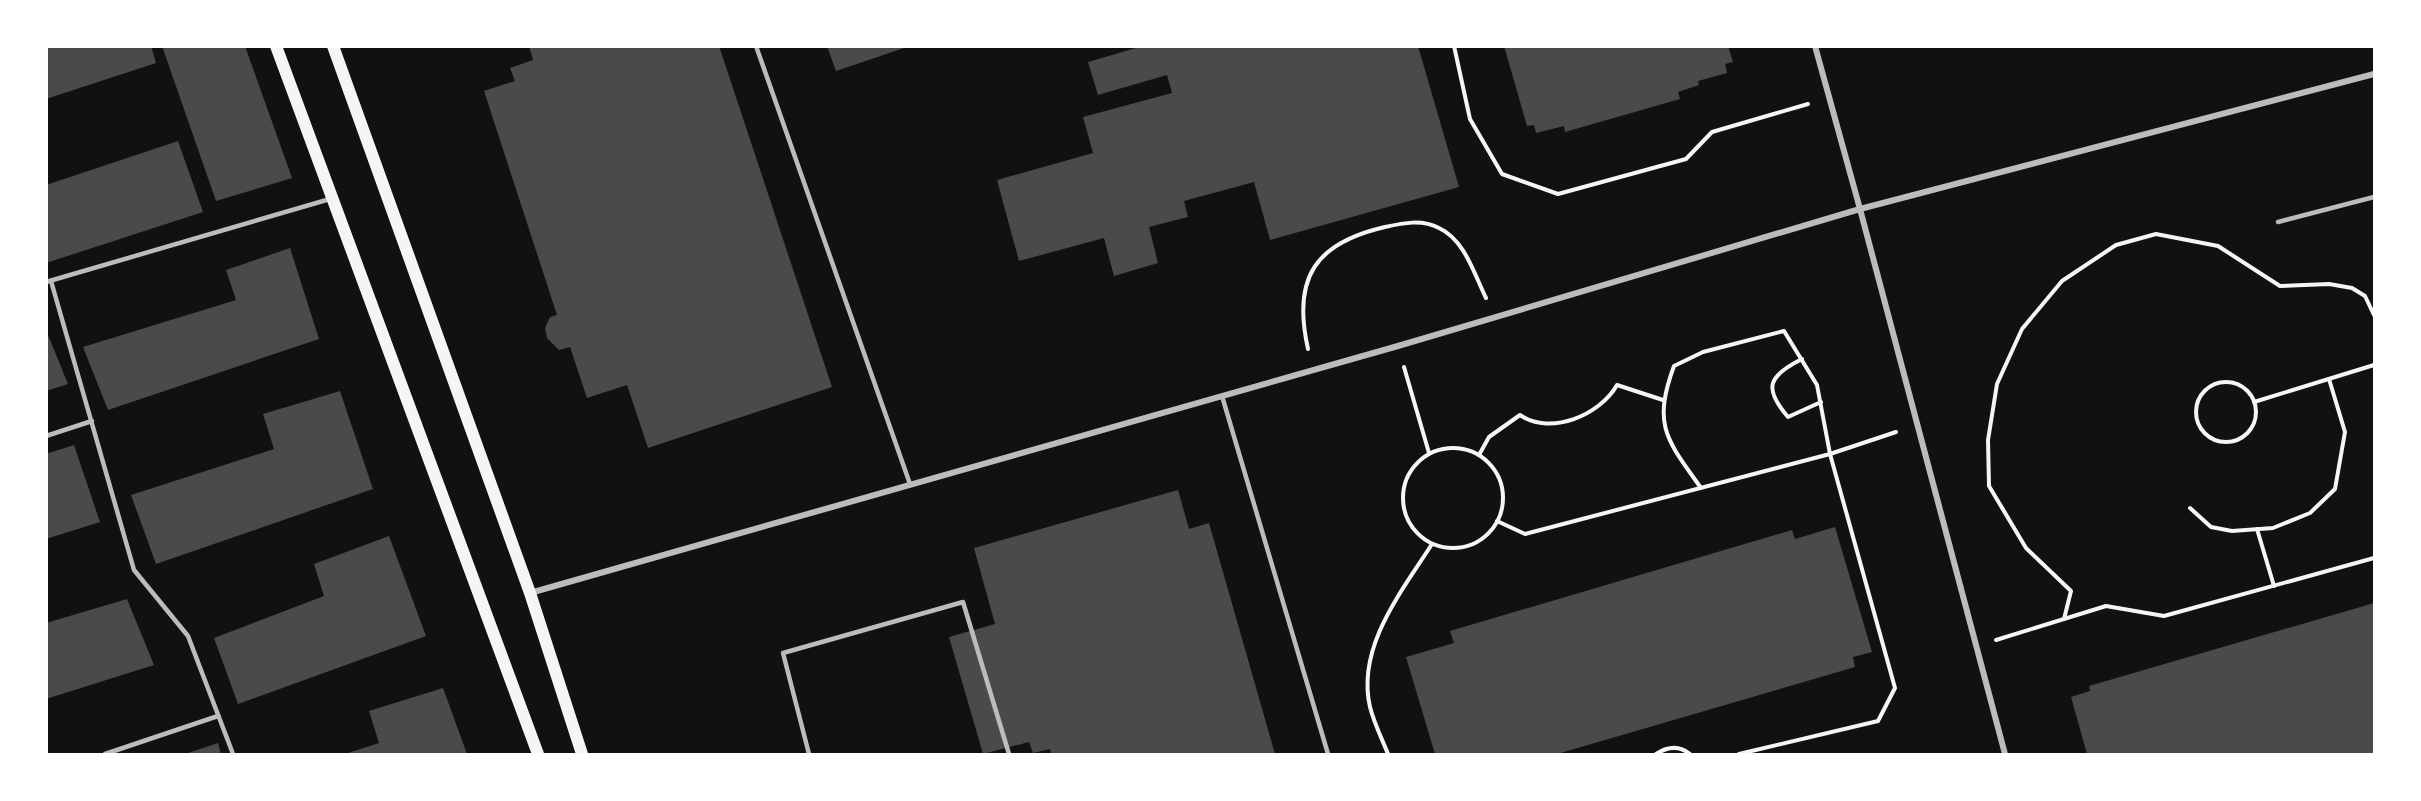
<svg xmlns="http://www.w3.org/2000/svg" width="2421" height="801" viewBox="0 0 2421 801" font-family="Poppins,sans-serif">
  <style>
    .building { fill: #4a4a4a }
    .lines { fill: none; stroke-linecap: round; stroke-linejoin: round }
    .path { stroke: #f5f5f5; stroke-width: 4 }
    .service { stroke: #bcbcbc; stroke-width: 4.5 }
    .minor { stroke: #bcbcbc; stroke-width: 6 }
    .secondary { stroke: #f5f5f5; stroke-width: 12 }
  </style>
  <rect width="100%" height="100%" fill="#111"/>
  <!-- building -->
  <g class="building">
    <path d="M46,46H151L156,63L46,99Z"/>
    <path d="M162,46H245L292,178L216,201Z"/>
    <path d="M529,46H719L832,387L648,448L627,385L587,398L570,347L559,350L547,338L545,328L550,317L557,315L484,91L515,81L510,68L533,60Z"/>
    <path d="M827,46H907V47L836,71Z"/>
    <path d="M1143,46H1418L1459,187L1270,240L1254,182L1184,201L1188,217L1149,227L1158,263L1114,276L1104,238L1019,261L997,180L1093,153L1083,117L1172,93L1167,75L1098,95L1088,62Z"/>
    <path d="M1504,46H1728L1733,62L1725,64L1727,73L1698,81L1699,85L1678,92L1680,99L1565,132L1564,126L1536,133L1534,125L1527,126Z"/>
    <path d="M178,141L203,212L46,263V185Z"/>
    <path d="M290,248L319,339L108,410L83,347L236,300L226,270Z"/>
    <path d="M46,330L68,384L46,391Z"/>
    <path d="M340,391L373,489L156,564L131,495L274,449L263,414Z"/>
    <path d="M74,445L100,522L46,539V454Z"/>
    <path d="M1178,490L1189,529L1209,523L1275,754H1051L1050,749L1033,753L1029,742L983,754L949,637L995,624L974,548Z"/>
    <path d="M1835,527L1872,652L1853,657L1855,667L1557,754H1435L1406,657L1454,643L1450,631L1792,530L1795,539Z"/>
    <path d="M389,536L426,636L238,704L214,638L324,596L314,564Z"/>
    <path d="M127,599L154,665L46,699V623Z"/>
    <path d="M2374,603V753L2087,754L2071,697L2090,691L2089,686Z"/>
    <path d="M443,688L467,754H345L379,743L369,711Z"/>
    <path d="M218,743L221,754H185Z"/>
  </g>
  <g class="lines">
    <!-- path -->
    <g class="path">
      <path d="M1454,46L1470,119L1502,174L1558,194L1686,159L1712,132L1808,104"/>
      <path d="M1308,349C1292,278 1315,243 1385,227C1403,223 1422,219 1439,228C1465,240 1474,274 1486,298"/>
      <path d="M1802,359C1768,376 1763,388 1788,417L1821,402"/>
      <path d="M1404,367L1429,453"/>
      <circle cx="2226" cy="412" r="30"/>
      <path d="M2254,402L2374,365"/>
      <circle cx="1453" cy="498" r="50"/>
      <path d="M1479,455L1489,437L1520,415C1551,436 1600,415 1617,385L1663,400"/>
      <path d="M1701,488C1667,440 1652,426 1674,366L1703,352L1784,331L1817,385L1830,454L1895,688L1878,721L1739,754"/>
      <path d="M2190,508L2211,527L2232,531L2273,528L2310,513L2335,489L2345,432L2329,379"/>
      <path d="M1497,521L1525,534L1830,454L1896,432"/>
      <path d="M2257,529L2274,586"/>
      <path d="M2064,619L2071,591L2026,548L1989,486L1988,440L1997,384L2022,329L2062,281L2116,245L2156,234L2218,246L2280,286L2329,284L2352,288L2365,296L2374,315"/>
      <path d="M1996,640L2106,606L2164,616L2374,558"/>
      <path d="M1388,754C1382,739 1374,723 1370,707C1356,647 1402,591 1432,544"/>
      <path d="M1656,754C1667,747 1679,745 1690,754"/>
    </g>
    <!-- service -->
    <g class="service">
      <path d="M756,46L910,484"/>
      <path d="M2278,222L2374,197"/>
      <path d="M51,281L134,570L188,636L233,754"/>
      <path d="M46,282L330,199"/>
      <path d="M1222,396L1328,754"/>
      <path d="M46,436L92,421"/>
      <path d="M105,754L218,716"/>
      <path d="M809,754L783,653L963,602L1009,754"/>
    </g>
    <!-- minor -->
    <g class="minor">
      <path d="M1815,46L1860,209L2005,754"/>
      <path d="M530,593L1398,346L1860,209L2374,74"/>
    </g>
    <!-- secondary -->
    <g class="secondary">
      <path d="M276,46L538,754"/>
      <path d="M333,46L530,593L582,754"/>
    </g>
  </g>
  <!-- border -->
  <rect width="2421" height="801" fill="none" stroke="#ffffff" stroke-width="96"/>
</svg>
